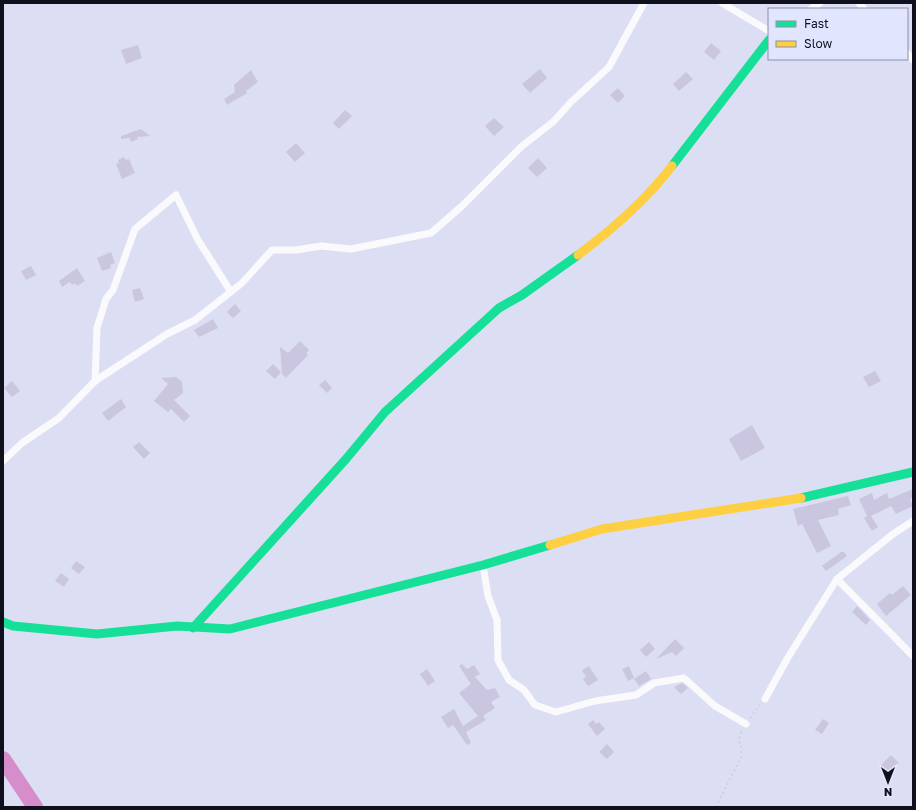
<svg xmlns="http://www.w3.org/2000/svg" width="916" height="810" viewBox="0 0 916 810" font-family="'Golos Text',sans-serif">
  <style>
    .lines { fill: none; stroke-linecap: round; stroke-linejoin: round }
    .river { stroke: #d68eca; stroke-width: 16 }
    .building { fill: #cac6e0 }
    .path { stroke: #ccccd3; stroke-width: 1.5; stroke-dasharray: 2 3; stroke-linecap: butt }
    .street { stroke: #fafafd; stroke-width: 7 }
    .fast { stroke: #16e098; stroke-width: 9 }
    .slow { stroke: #ffcf43; stroke-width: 9 }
  </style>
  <rect width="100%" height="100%" fill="#dcdff4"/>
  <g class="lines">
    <!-- river -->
    <path class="river" d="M3,759L35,807"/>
  </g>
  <!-- building -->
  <g class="building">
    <path d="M711,43L721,51L714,60L704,52Z"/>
    <path d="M138,45L142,58L126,64L121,50Z"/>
    <path d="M540,69L547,78L530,93L522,84Z"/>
    <path d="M251,70L258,82L246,91L247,93L227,105L224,99L235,92L234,85Z"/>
    <path d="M686,72L693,79L679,91L673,84Z"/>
    <path d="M618,88L625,96L618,103L610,95Z"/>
    <path d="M345,110L352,116L339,129L333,123Z"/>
    <path d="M494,118L504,127L494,136L485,126Z"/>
    <path d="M141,129L150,136L137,137L138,139L131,142L130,138L121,139V136Z"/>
    <path d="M296,143L305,153L295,162L286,152Z"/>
    <path d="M124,157L126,160L129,159L135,173L122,179L116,164L119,163L118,160Z"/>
    <path d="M538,158L547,168L537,177L528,168Z"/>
    <path d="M111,252L115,263L110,265L111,268L102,271L97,258Z"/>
    <path d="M31,266L36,275L26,280L21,271Z"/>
    <path d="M77,268L85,281L77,286L75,283L72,285L70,282L62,287L59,281Z"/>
    <path d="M140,288L144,299L135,302L132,290Z"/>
    <path d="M235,304L241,311L233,318L227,312Z"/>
    <path d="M213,319L218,328L199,337L194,330Z"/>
    <path d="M300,341L309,350L306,354L308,355L286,378L282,374L280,347L288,353Z"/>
    <path d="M273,364L281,372L275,379L266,371Z"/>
    <path d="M875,371L881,381L869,387L863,377Z"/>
    <path d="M176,377L182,382L183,393L174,400L190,416L184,422L171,409L168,412L154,401L168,384L161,378Z"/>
    <path d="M325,380L332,388L327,393L319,385Z"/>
    <path d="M12,381L20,391L12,397L4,388Z"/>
    <path d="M121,399L126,407L108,421L102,413Z"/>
    <path d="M752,425L765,448L741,461L729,439Z"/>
    <path d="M139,442L150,453L144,459L133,447Z"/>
    <path d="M913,489V498L910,499L913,506L896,514L891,506L871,516L878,527L872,531L864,518L867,516L859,499L872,493L874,500L887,493L889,499Z"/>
    <path d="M848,496L851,505L838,509L839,515L818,520L831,546L817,553L802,524L798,526L793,509Z"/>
    <path d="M841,552H844L847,556L826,571L822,566Z"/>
    <path d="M76,561L85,567L79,574L71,568Z"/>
    <path d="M61,573L69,579L64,587L55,581Z"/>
    <path d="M903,586L911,595L886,616L877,604L890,593L892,595Z"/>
    <path d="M857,606L870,620L866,625L852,612Z"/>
    <path d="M675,639L684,648L676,656L672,652L656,659Z"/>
    <path d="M649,642L655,649L646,657L640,650Z"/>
    <path d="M462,664L467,669L474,665L480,674L475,677L487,690L495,688L500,697L491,702L495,708L483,716L486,720L466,732L471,743L467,745L453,725L448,728L441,717L454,709L463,726L478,716L459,693L471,684L459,666Z"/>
    <path d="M589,666L598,680L588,686L583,679L586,677L582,670Z"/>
    <path d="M629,666L634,678L628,681L622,669Z"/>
    <path d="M427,669L435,681L428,686L420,674Z"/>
    <path d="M646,671L651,679L639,686L634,679Z"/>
    <path d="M682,683L688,688L681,694L674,687Z"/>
    <path d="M823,719L829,723L822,734L815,730Z"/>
    <path d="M593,720L596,724L599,722L605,729L597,736L588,724Z"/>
    <path d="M607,744L614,752L607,759L599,752Z"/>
    <path d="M891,755L899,763L888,774L880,766Z"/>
  </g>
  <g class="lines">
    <!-- path -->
    <g class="path">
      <path d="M750,718L760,705"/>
      <path d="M716,807L742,755L739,738L742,731"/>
    </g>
    <!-- street -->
    <g class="street">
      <path d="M722,3L769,31"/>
      <path d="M859,3L864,9"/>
      <path d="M811,9L820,3"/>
      <path d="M907,53L913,60"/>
      <path d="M95,381L97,328L106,299L113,290L135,229L176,195L198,240L231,292"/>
      <path d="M3,461L22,443L59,418L95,381L167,334L195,320L242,283L272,250H296L321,246L351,249L431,233L462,206L522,146L553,122L571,102L609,67L644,3"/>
      <path d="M483,565L488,596L497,620L498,660L509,680L524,690L535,705L556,712L595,701L636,695L654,683L684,678L715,706L746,724"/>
      <path d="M837,579L893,534L913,521"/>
      <path d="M765,699L787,659L837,579L913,656"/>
    </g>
    <!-- fast -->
    <g class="fast">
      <path d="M672,166L769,40"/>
      <path d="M801,498L913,472"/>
      <path d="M3,622L13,626L97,634L177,626L230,629L483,565L550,545"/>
      <path d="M193,628L346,459L385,412L499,308L522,295L578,255"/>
    </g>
    <!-- slow -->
    <g class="slow">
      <path d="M578,255C613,229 646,200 672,166"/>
      <path d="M550,545L602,529L801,498"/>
    </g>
  </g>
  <!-- border -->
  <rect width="916" height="810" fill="none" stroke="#0f101e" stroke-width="8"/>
  <!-- legend -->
  <rect x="768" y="8" width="140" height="52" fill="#e1e5fd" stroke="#8d90a4"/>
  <rect x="776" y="21" width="20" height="6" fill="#16e098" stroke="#8d90a4"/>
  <text x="804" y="28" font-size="12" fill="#0f101e">Fast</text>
  <rect x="776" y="41" width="20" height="6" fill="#ffcf43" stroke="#8d90a4"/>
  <text x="804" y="48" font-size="12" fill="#0f101e">Slow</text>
  <!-- north arrow -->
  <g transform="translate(888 782) rotate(180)" stroke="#e1e5fd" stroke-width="3" paint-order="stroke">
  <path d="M0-3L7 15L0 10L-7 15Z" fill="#0f101e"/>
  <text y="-6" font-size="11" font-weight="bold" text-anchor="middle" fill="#0f101e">N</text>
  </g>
</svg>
